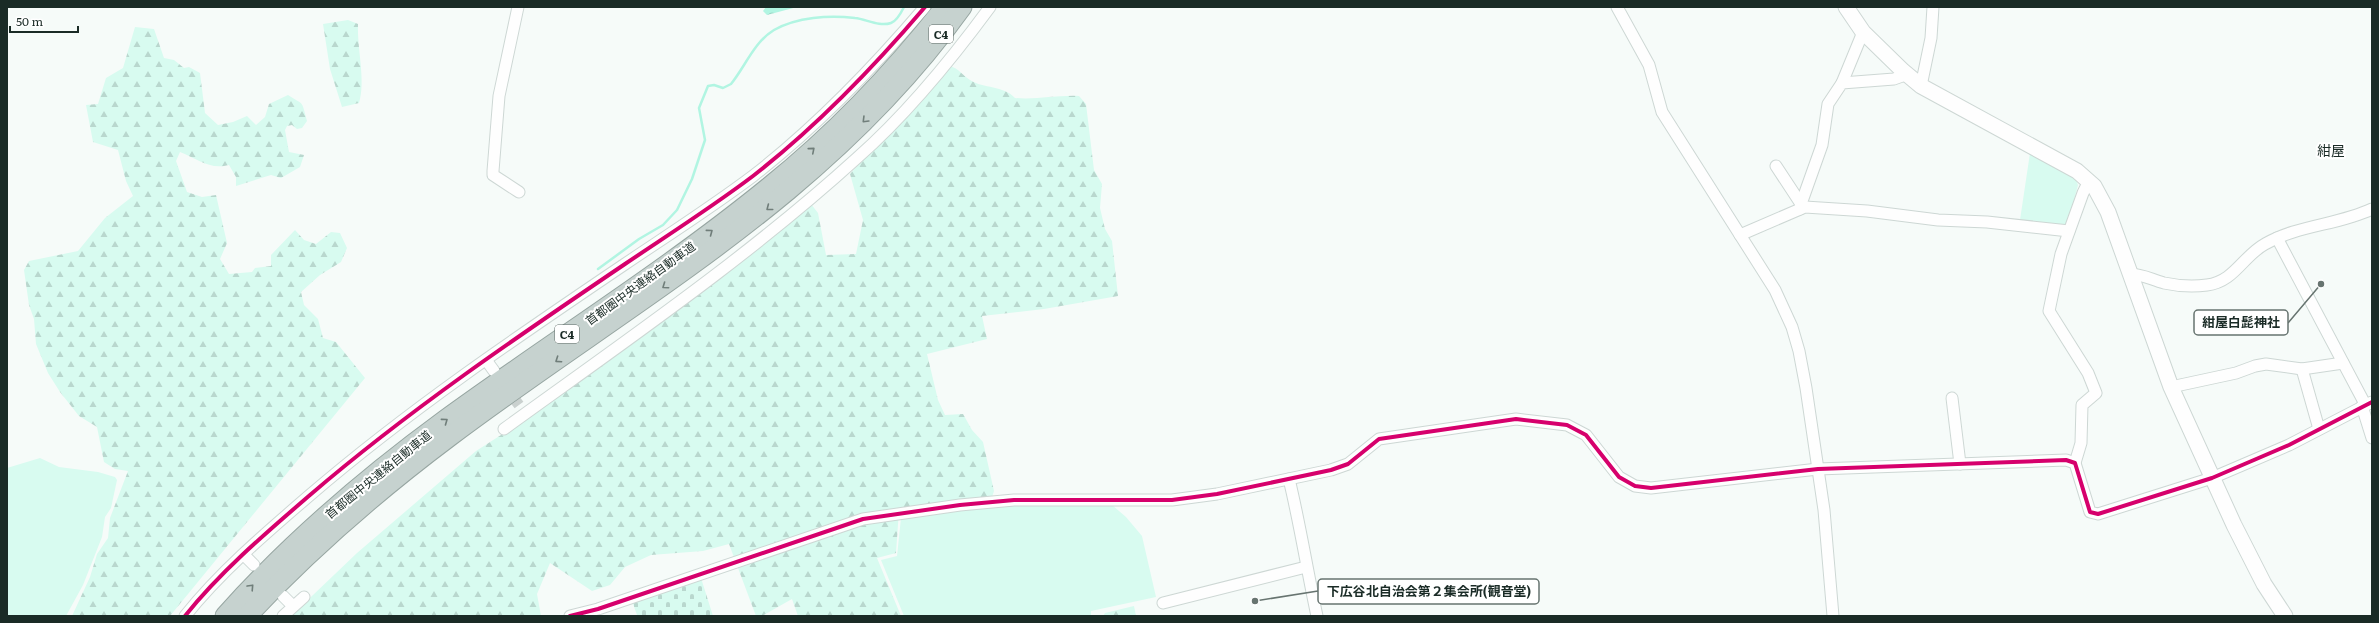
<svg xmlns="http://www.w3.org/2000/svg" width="2379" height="623" viewBox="0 0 2379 623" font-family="Literata,'Noto Sans JP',serif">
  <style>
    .green { fill: #d8fbf0 }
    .forest { fill: url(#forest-firs) }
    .cemetery { fill: url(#cemetery-stones) }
    .water { fill: url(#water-waves) }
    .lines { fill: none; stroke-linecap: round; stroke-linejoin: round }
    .stream { stroke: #b1f5e2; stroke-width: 2.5 }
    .street-tunnel { stroke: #cad1cf; stroke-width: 11; stroke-dasharray: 11 5.5; stroke-linecap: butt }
    .street-casing { stroke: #cdd7d4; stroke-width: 13 }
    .secondary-casing { stroke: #cdd7d4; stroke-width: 17 }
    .highway-casing { stroke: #96a5a1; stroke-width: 21 }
    .street { stroke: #fefefe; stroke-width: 11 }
    .secondary { stroke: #fefefe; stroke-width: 15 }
    .highway { stroke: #c6d2cf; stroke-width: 19 }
    .cycleway-casing { stroke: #fff; stroke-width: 6 }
    .cycleway { stroke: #d6006c; stroke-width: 4 }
    .oneway { stroke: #707e7a }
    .labels { text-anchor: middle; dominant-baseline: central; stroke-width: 4; stroke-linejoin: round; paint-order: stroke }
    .shield { fill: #fff; stroke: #5f6b67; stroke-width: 1 }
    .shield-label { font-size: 11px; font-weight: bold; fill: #1a2b26 }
    .street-label { font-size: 12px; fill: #1a2b26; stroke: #fff }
    .quarter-label { font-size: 14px; fill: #1a2b26; stroke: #fff }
    .leader { fill: none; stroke: #677470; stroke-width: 1.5 }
    .callout-dot { fill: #677470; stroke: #fff; stroke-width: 1.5 }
    .callout { fill: #fff; stroke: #677470; stroke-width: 1.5 }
    .callout-label { font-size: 13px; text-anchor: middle; font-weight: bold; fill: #1a2b26 }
  </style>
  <defs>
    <pattern id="forest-firs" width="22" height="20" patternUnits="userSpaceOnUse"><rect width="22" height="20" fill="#d8fbf0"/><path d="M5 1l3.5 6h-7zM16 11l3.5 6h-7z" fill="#b9d7ce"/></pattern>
    <pattern id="cemetery-stones" width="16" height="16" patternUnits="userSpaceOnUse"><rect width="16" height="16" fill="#d8fbf0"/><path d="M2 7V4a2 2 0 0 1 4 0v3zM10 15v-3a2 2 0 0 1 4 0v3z" fill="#b9d7ce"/></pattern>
    <pattern id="water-waves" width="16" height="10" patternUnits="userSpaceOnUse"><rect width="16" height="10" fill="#b1f5e2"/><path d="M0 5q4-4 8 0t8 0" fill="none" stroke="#98d2c2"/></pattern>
  </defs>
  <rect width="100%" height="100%" fill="#f6fbf9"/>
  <!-- green -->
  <g class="green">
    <path d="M2030,153L2075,177L2078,185L2068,223L2066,226L2020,220Z"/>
    <path d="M40,458L59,467L98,472L115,477L117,480L111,508L105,517L102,537L83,585L66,616H7V468Z"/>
    <path d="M1005,505H1112L1126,517L1142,536L1156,597L1091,611V616H904L881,560L897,556L901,518Z"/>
  </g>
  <!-- forest -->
  <g class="forest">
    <path d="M348,20L358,24C357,49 366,81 359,103L342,107L330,69L323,24Z"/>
    <path d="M135,27L154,29L164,58L174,60L184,68L189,67L200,73L205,113L218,125L233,122L247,116L256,125L265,117L269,104L288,95C304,106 301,98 307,121L302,128L297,129L292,125L287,126L285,130L289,152L304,155L300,167L281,178L271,175L236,186V177L229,165C209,170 198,159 180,152L176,161L187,192L202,197L216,195L227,243L220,259L229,274L252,272L255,268L271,266V255L295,230L304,240L316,244L331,232L340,233L347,248L341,262L320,275L301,292L304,305L318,319L323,338L336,342L365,378L170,616H72L90,577L97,554L108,538L110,518L128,471L115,469L104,462L97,427L79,416L60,392L48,373L36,344L34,319L29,305L24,270L29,261L78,251L105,218L133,196L126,181L118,150L93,142L86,105L98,104L106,78L123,68Z"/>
    <path d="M949,66C959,68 962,75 970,80C984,89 1003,85 1015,98C1036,100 1056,95 1079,96L1086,104L1094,170L1102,184L1100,208L1105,229L1112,241L1118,296L1044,309L982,316L987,339L927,354L938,400L945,415L963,414L972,430L983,442L994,491L992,497L899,510L896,553L877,558L901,616H798L792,599L762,616H756L729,544L703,551L651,555L625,567L610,585L592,591L550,563L537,594L541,616H291L357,553L476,451L526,419L706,289L811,204L818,213L826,255L856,254L863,220L850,174Z"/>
    <path d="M1134,606L1136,616H1103L1105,613Z"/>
  </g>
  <!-- cemetery -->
  <path class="cemetery" d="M701,578L713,616H634L637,615L632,601Z"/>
  <!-- water -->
  <path class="water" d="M766,7H797L767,15L763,11Z"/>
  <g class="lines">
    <!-- stream -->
    <path class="stream" d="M598,269L639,239L663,225L677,210L692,179L705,140L699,108L708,86L714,85L723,88L731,84C745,67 754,42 774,30C797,17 829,15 855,18C866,19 879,27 891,23C897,21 901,13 904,7"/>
    <!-- street-tunnel -->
    <path class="street-tunnel" d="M506,388L519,405"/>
    <!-- street casing -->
    <g class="street-casing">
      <g id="street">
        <path d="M518,7L499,96L493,171V175L519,192"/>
        <path d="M1617,7L1649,65L1662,112L1775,290L1792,327L1799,351L1806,388L1824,510L1833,616"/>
        <path d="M1842,83L1863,32"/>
        <path d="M1921,86L1931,38L1933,7"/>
        <path d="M1776,166L1801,204L1800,209"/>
        <path d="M1801,204L1822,145L1828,104L1842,83L1894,79L1908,74"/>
        <path d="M1740,235L1805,207L1867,211L1938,220L1987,222L2069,231"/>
        <path d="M2277,238L2365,404"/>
        <path d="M2129,274C2143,274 2152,280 2164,283C2178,286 2193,287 2207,285C2234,282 2243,256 2265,244C2298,225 2338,225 2372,209"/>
        <path d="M486,360L494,371"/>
        <path d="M2302,369L2319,429"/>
        <path d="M2171,387L2236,373L2255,366L2266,364L2302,369L2343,363"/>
        <path d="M1952,398L1960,464"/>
        <path d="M2362,406L2372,438"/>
        <path d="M504,429C624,342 747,258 857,158C907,114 951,60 990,7"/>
        <path d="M2075,463L2081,443L2082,405L2096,393L2088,373L2049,311L2061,254L2083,193L2089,181"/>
        <path d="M1289,479C1300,524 1307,570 1317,616"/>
        <path d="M244,555L254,565"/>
        <path d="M283,596L293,606"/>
        <path d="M1163,603L1306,567"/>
        <path d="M185,616C221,571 267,532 310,495C409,410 517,337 625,264C668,235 712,207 753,176C816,127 873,68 925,7"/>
        <path d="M283,616L304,597"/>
        <path d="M570,616L598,609L863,519L960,505L1014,500H1172L1217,494L1331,470L1348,464L1379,439L1516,419L1567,425L1586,435L1619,477L1635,486L1651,488L1818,469L2066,460L2075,463L2090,512L2098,514L2212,478L2289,445L2372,402"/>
      </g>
    </g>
    <!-- secondary casing -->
    <g class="secondary-casing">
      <path id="secondary" d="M1846,7L1863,32L1903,71L1921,86L2077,171L2094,186L2108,212L2171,387L2234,525L2264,584L2285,616"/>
    </g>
    <!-- highway casing -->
    <g class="highway-casing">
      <g id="highway">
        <path d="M225,616C290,543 366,478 445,420C552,342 666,271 769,187C835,134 893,73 945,7"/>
        <path d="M247,616C309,550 377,491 449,437C631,300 826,197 962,7"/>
      </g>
    </g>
    <!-- street -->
    <use href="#street" class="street"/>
    <!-- secondary -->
    <use href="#secondary" class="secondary"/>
    <!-- highway -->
    <use href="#highway" class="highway"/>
    <!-- cycleway casing -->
    <g class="cycleway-casing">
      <g id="cycleway">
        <path d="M185,616C221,571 267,532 310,495C409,410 517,337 625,264C668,235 712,207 753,176C816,127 873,68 925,7"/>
        <path d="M570,616L598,609L863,519L960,505L1014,500H1172L1217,494L1331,470L1348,464L1379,439L1516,419L1567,425L1586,435L1619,477L1635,486L1651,488L1818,469L2066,460L2075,463L2090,512L2098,514L2212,478L2289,445L2372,402"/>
      </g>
    </g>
    <!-- cycleway -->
    <use href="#cycleway" class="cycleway"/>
  </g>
  <!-- one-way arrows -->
  <defs><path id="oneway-chevron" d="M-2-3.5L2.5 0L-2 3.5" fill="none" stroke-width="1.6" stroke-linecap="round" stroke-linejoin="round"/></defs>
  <g class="oneway">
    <use href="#oneway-chevron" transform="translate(865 120) rotate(135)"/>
    <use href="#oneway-chevron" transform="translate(812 150) rotate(-41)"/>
    <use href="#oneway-chevron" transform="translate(769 208) rotate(142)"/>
    <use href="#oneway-chevron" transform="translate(710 232) rotate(-37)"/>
    <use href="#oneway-chevron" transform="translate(665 286) rotate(145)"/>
    <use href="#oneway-chevron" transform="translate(558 360) rotate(146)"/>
    <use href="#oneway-chevron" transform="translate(445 421) rotate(-36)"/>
    <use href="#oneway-chevron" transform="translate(251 587) rotate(-47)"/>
  </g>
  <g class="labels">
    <!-- shield labels -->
    <g class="shield">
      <rect x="929" y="25" width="24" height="18" rx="3"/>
      <rect x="555" y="325" width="24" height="18" rx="3"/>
    </g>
    <g class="shield-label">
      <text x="941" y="34">C4</text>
      <text x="567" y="334">C4</text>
    </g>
    <!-- street labels -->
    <g class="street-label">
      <text transform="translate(640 283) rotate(-36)">首都圏中央連絡自動車道</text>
      <text transform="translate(378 474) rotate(-39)">首都圏中央連絡自動車道</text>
    </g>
    <!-- quarter labels -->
    <g class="quarter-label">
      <text x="2331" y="150">紺屋</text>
    </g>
  </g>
  <!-- callouts -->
  <path class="leader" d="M2321 284L2288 323M1255 601L1318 591"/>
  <g class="callout-dot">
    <circle cx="2321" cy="284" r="4"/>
    <circle cx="1255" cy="601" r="4"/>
  </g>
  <g class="callout">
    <rect x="2194" y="310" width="94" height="25" rx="4"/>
    <rect x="1318" y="579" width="221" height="25" rx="4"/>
  </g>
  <g class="callout-label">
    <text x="2241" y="327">紺屋白髭神社</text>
    <text x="1429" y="596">下広谷北自治会第２集会所(観音堂)</text>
  </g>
  <!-- border -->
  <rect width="2379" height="623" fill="none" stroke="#1a2b26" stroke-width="16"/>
  <!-- scale -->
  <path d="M10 26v6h68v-6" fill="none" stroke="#1a2b26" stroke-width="2"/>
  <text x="16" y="26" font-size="12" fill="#1a2b26" stroke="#ffffff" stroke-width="3" paint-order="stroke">50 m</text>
</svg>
